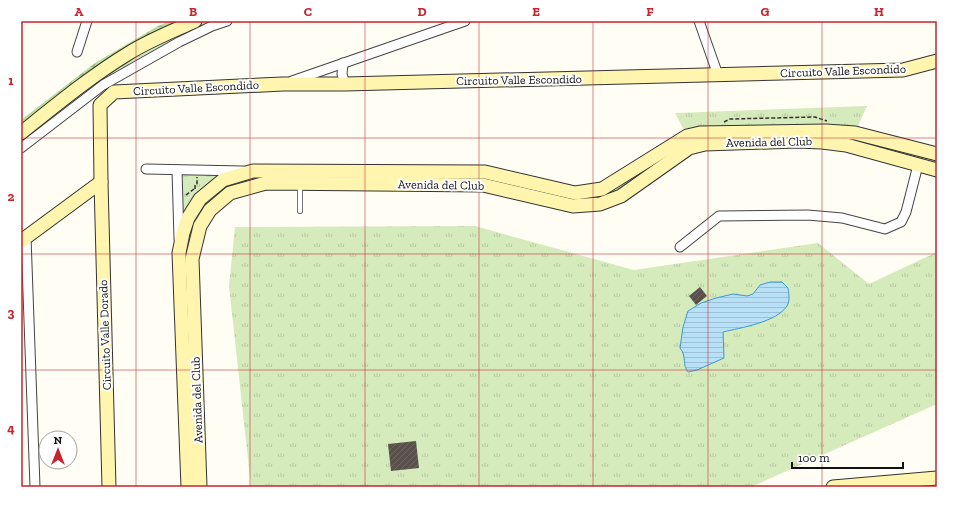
<svg xmlns="http://www.w3.org/2000/svg" width="958" height="508" viewBox="0 0 958 508" font-family="'Zilla Slab',serif">
  <style>
    .grass { fill: url(#grass-tufts) }
    .forest { fill: url(#forest-firs) }
    .water { fill: url(#water-rules); stroke: #3d99d1 }
    .building { fill: url(#building-hatch) }
    .lines { fill: none; stroke-linecap: round; stroke-linejoin: round }
    .lane-casing { stroke: #444; stroke-width: 6 }
    .street-casing { stroke: #444; stroke-width: 11 }
    .secondary-casing { stroke: #333; stroke-width: 15 }
    .path { stroke: #333; stroke-width: 1.5; stroke-dasharray: 4 2; stroke-linecap: butt }
    .lane { stroke: #fff; stroke-width: 4.5 }
    .street { stroke: #fff; stroke-width: 9 }
    .secondary { stroke: #fff5af; stroke-width: 13 }
    .grid { fill: none; stroke: #c6242f; stroke-width: 1; stroke-opacity: 0.55 }
    .labels { text-anchor: middle; dominant-baseline: central; stroke-width: 4; stroke-linejoin: round; paint-order: stroke }
    .street-label { font-size: 12px; fill: #111; stroke: #fff }
    .neatline { fill: none; stroke: #c6242f; stroke-width: 1.5 }
    .grid-label { font-size: 13px; text-anchor: middle; font-weight: bold; fill: #c6242f }
  </style>
  <defs>
    <pattern id="grass-tufts" width="24" height="20" patternUnits="userSpaceOnUse"><rect width="24" height="20" fill="#d6ebbc"/><path d="M3 7l-1-3M5 7V3M7 7l1-3M15 17l-1-3M17 17v-4M19 17l1-3" fill="none" stroke="#b7c8a1"/></pattern>
    <pattern id="forest-firs" width="22" height="20" patternUnits="userSpaceOnUse"><rect width="22" height="20" fill="#badd9b"/><path d="M5 1l3.5 6h-7zM16 11l3.5 6h-7z" fill="#9fbd84"/></pattern>
    <pattern id="water-rules" width="6" height="5" patternUnits="userSpaceOnUse"><rect width="6" height="5" fill="#b8e1f8"/><path d="M0 2.5h6" fill="none" stroke="#9dc0d4"/></pattern>
    <pattern id="building-hatch" width="6" height="6" patternUnits="userSpaceOnUse"><rect width="6" height="6" fill="#5a514d"/><path d="M-1 1l2-2M0 6l6-6M5 7l2-2" fill="none" stroke="#6d6662"/></pattern>
  </defs>
  <rect width="100%" height="100%" fill="#fffdf4"/>
  <!-- grass -->
  <g class="grass">
    <path d="M195,21H227L139,63L21,148V133L98,73Z"/>
    <path d="M867,106L855,133L937,154V170L846,145L705,144L600,204L483,185L266,183L210,210L192,259L200,487L177,170L485,172L575,193L602,189L687,136L675,113Z"/>
    <path d="M475,226L634,270L818,243L869,284L937,252V404L751,487H251L229,286L235,227Z"/>
  </g>
  <!-- forest -->
  <path class="forest" d="M170,21H195L163,35L21,133V120L95,63L158,26Z"/>
  <!-- water -->
  <path class="water" d="M770,282H782L788,288C789,294 790,301 787,306C777,322 740,328 723,332L724,358L697,370L688,372C682,365 687,356 680,348L683,327L688,311L701,303L716,298L733,294L747,296L753,294L760,285Z"/>
  <!-- building -->
  <g class="building">
    <path d="M700,287L707,296L696,305L689,296Z"/>
    <path d="M416,441L419,468L391,471L388,444Z"/>
  </g>
  <g class="lines">
    <!-- lane casing -->
    <g class="lane-casing">
      <path id="lane" d="M300,185V211"/>
    </g>
    <!-- street casing -->
    <g class="street-casing">
      <g id="street">
        <path d="M699,21L718,75"/>
        <path d="M77,52L87,21"/>
        <path d="M343,63L342,74L345,84"/>
        <path d="M292,81L465,21"/>
        <path d="M21,148L103,85L179,42L212,26L227,21"/>
        <path d="M146,169L243,171"/>
        <path d="M177,170L179,239"/>
        <path d="M26,237L35,487"/>
        <path d="M680,247L719,216L808,215L842,218L885,229L901,222L906,212L918,165"/>
      </g>
    </g>
    <!-- secondary casing -->
    <g class="secondary-casing">
      <g id="secondary">
        <path d="M21,133C56,105 91,76 129,53C150,40 173,31 195,21"/>
        <path d="M21,241L101,182"/>
        <path d="M109,487L101,182L100,105L114,92L283,84H345L903,70L937,61"/>
        <path d="M188,487L179,253L183,233L188,218L200,199L223,180L253,171L485,172L575,193L602,189L687,136L700,133L826,131L855,133L937,154"/>
        <path d="M200,487L192,259L200,226L210,210L230,193L266,183L483,185L573,206L600,204L621,196L689,148L705,144L797,141L822,142L846,145L937,170"/>
        <path d="M833,487L937,478"/>
      </g>
    </g>
    <!-- path -->
    <g class="path">
      <path d="M724,122L730,119L815,117L827,121"/>
      <path d="M195,189V186L197,185V177"/>
      <path d="M186,195L194,189"/>
    </g>
    <!-- lane -->
    <use href="#lane" class="lane"/>
    <!-- street -->
    <use href="#street" class="street"/>
    <!-- secondary -->
    <use href="#secondary" class="secondary"/>
  </g>
  <!-- grid -->
  <path class="grid" d="M136,21V487M250,21V487M365,21V487M479,21V487M593,21V487M708,21V487M822,21V487M21,138H937M21,254H937M21,370H937"/>
  <g class="labels">
    <!-- street labels -->
    <g class="street-label">
      <text transform="translate(843 71) rotate(-2)">Circuito Valle Escondido</text>
      <text transform="translate(519 80) rotate(-1)">Circuito Valle Escondido</text>
      <text transform="translate(196 88) rotate(-3)">Circuito Valle Escondido</text>
      <text transform="translate(769 142) rotate(-1)">Avenida del Club</text>
      <text transform="translate(441 185) rotate(1)">Avenida del Club</text>
      <text transform="translate(105 335) rotate(-92)">Circuito Valle Dorado</text>
      <text transform="translate(197 400) rotate(-92)">Avenida del Club</text>
    </g>
  </g>
  <!-- border -->
  <rect width="958" height="508" fill="none" stroke="#ffffff" stroke-width="44"/>
  <!-- north arrow -->
  <g transform="translate(58 450)"><circle r="19" fill="#ffffff" stroke="#a0a0a0"/>
  <path d="M0-3L7 15L0 10L-7 15Z" fill="#c6242f"/>
  <text y="-6" font-size="11" font-weight="bold" text-anchor="middle" fill="#111111">N</text>
  </g>
  <!-- scale -->
  <path d="M792 462v6h111v-6" fill="none" stroke="#111111" stroke-width="2"/>
  <text x="798" y="462" font-size="12" fill="#111111" stroke="#ffffff" stroke-width="3" paint-order="stroke">100 m</text>
  <rect x="22" y="22" width="914" height="464" class="neatline"/>
  <g class="grid-label">
    <text x="79" y="16">A</text>
    <text x="193" y="16">B</text>
    <text x="308" y="16">C</text>
    <text x="422" y="16">D</text>
    <text x="536" y="16">E</text>
    <text x="650" y="16">F</text>
    <text x="765" y="16">G</text>
    <text x="879" y="16">H</text>
    <text x="11" y="85">1</text>
    <text x="11" y="201">2</text>
    <text x="11" y="317">3</text>
    <text x="11" y="433">4</text>
  </g>
</svg>
